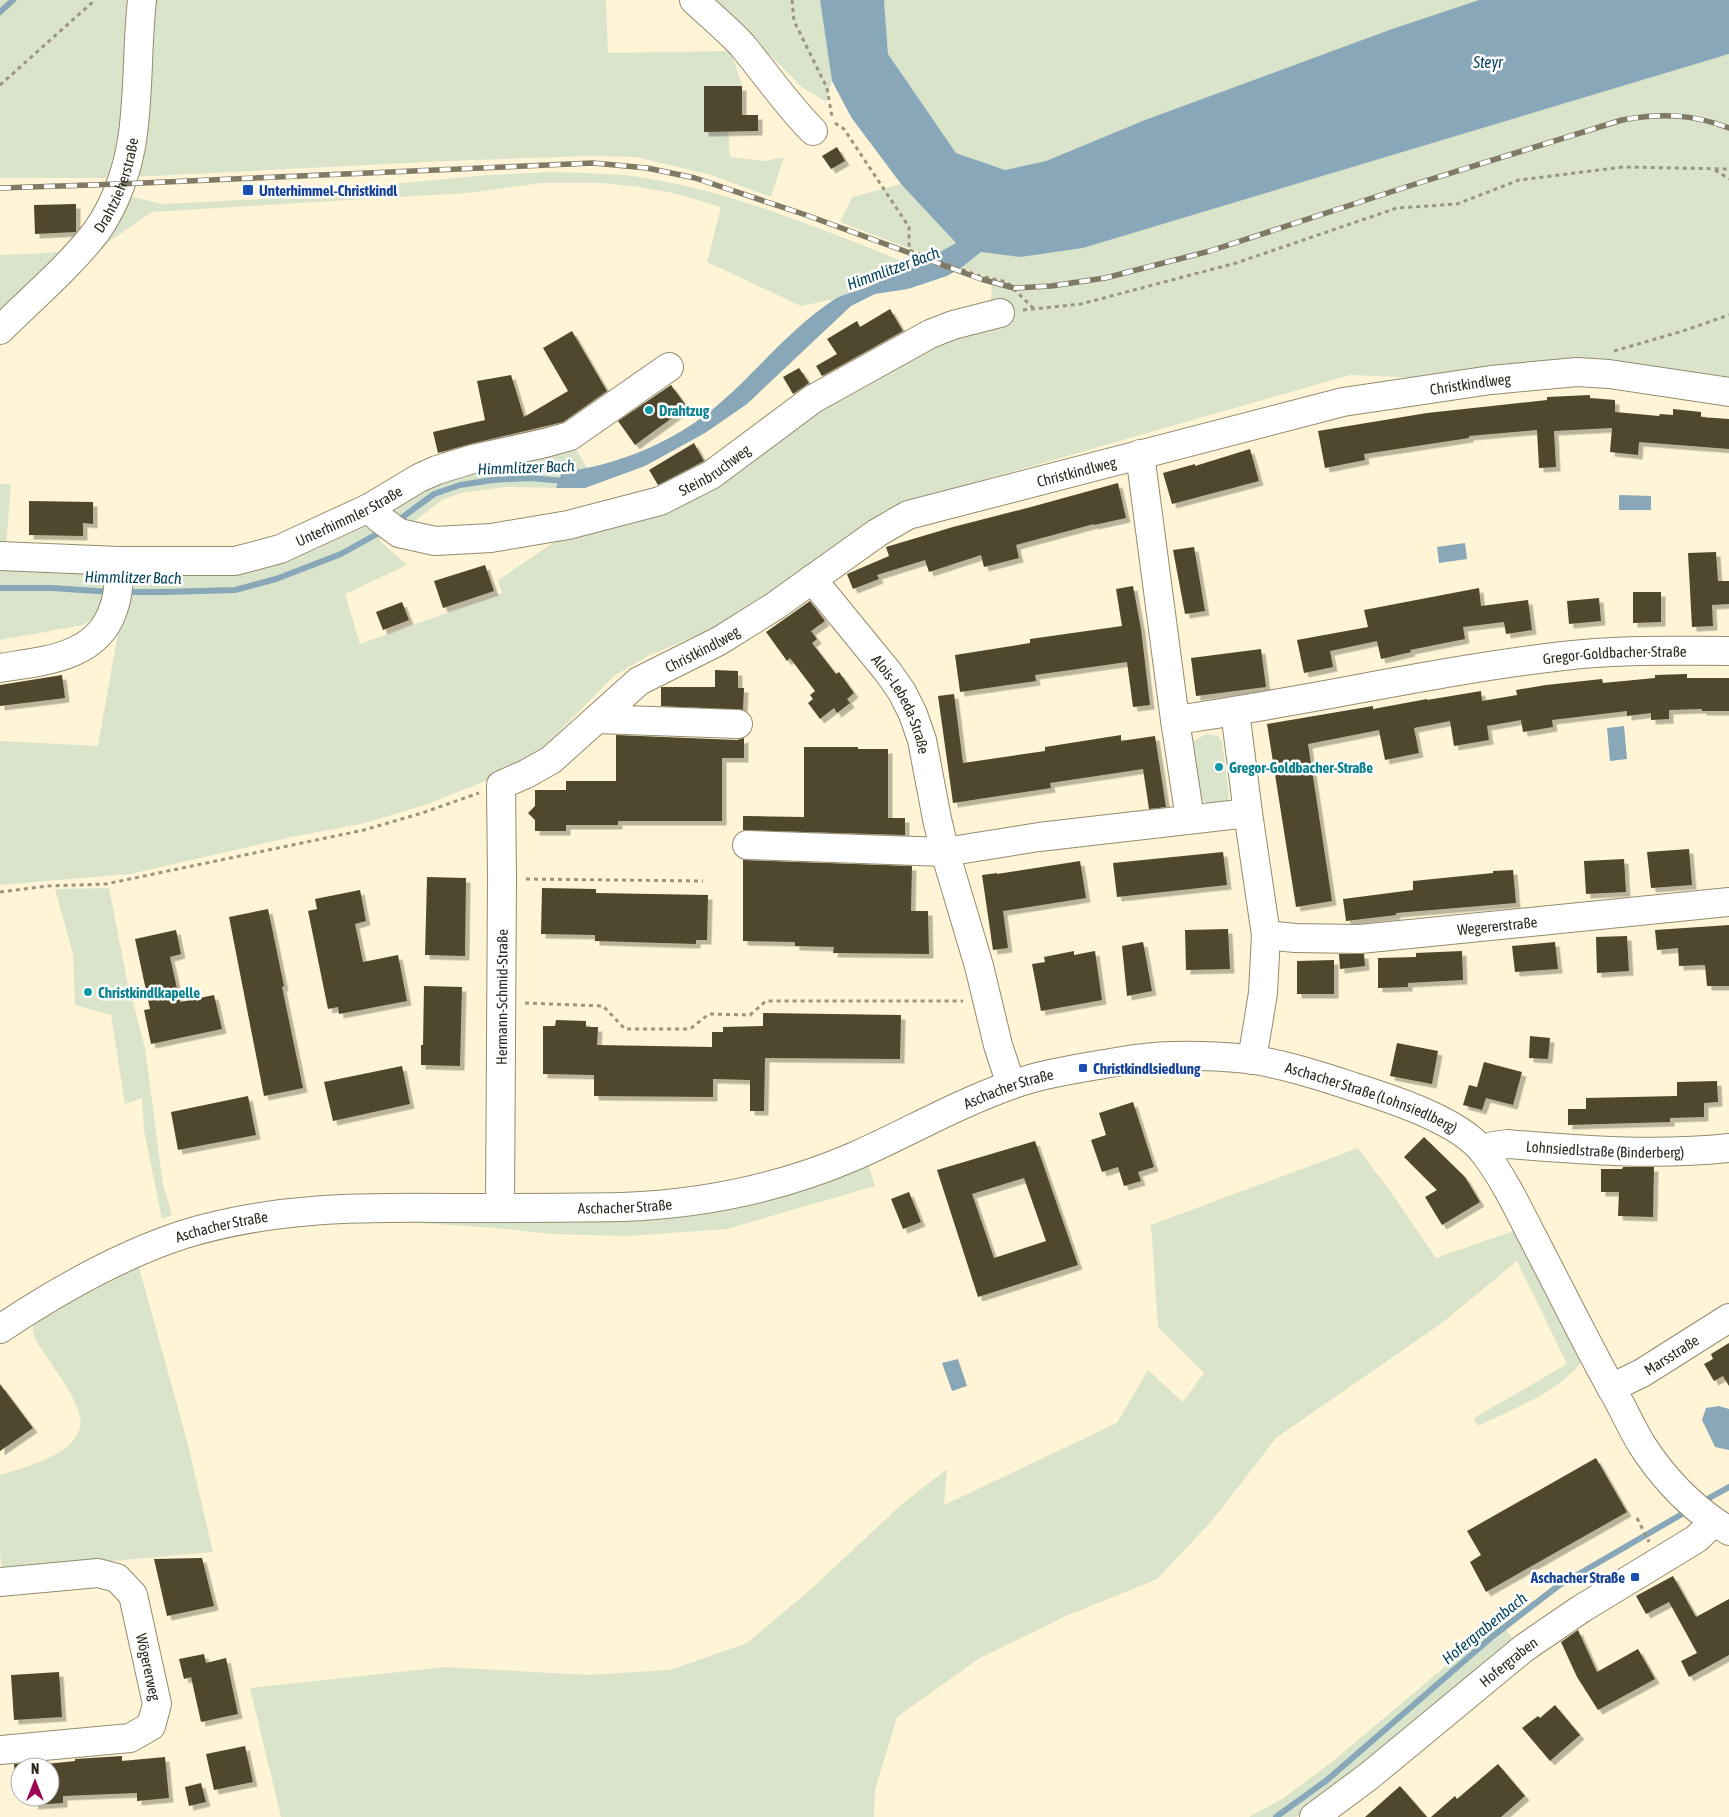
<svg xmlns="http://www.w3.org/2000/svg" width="1729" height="1817" viewBox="0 0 1729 1817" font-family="'Asap Condensed',sans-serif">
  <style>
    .green { fill: #dae4cb }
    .water { fill: #88a7b8 }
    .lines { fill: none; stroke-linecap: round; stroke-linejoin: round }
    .stream { stroke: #88a7b8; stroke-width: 6 }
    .building { fill: #50472d; fill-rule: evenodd; filter: url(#shadow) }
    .minor-casing { stroke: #948b6f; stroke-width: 30 }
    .path { stroke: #9b947f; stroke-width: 3; stroke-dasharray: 4 4; stroke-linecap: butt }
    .minor { stroke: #fff; stroke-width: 28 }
    .rail-casing { stroke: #7f7966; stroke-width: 5.5 }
    .rail { stroke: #fff; stroke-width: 4; stroke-dasharray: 11; stroke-linecap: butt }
    .transit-dot { fill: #1a4fb4; stroke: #fff; stroke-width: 2 }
    .culture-dot { fill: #0f9aa8; stroke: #fff; stroke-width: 2 }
    .labels { text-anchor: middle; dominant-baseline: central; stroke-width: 5; stroke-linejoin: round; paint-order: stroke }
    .street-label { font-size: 15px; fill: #2e2a1f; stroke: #fff }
    .transit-label { font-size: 15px; font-weight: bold; fill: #164399; stroke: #fff; text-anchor: start }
    .culture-label { font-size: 15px; font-weight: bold; fill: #0d838f; stroke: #fff; text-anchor: start }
    .water-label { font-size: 16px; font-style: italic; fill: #06445e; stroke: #fff }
  </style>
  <defs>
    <filter id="shadow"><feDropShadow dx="4.5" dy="4.5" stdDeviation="0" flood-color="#0004"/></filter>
  </defs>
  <rect width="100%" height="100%" fill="#fff5d6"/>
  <!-- green -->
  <g class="green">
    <path d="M0,0H606L608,53L731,51L742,86L704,87V132L728,131L730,157L765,161L784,157L771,197L711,175L636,157L590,156L447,161L112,178H0Z"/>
    <path d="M714,0H820L832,81L826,102L802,87Z"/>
    <path d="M884,0H1479L1392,29L1145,120L1046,161L1005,170L956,153L888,54Z"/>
    <path d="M1729,54V380L1422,378L1350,375L896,505L723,624L648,656L614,676L534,757L486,781L425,805L365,823L297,836L130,874L0,885V741L98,746L124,598L102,597L98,614L83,625L0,640V561L235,567L425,482L573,444L588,469L562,472L556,488L505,487L461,493L442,500L407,527L379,540L407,565L345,594L360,644L502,593L498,580L562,537L846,392L849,396L874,382L870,374L990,323L992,278L961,268L981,252L1022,257L1083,248Z"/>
    <path d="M555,172C585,173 615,173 646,178C738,193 825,231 912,265L867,287L835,299L801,306L707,262L721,207L673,193L639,187L602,183H542L467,193L152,212L111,240L11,335L129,196L162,204L319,196L393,184L487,175Z"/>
    <path d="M901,184L956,243L932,257L840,222L852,197Z"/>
    <path d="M65,252L0,318V255Z"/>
    <path d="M0,484H11L6,548L0,547Z"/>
    <path d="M1206,734L1218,736L1222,741L1229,796L1228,800C1217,805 1206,806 1198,796L1190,748L1194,741Z"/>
    <path d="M109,888L127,980L145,1048L159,1155L163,1184L172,1215L162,1219L144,1130L142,1098L125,1104L111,1015L75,1005L73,954L55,889Z"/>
    <path d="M1358,1148L1395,1198L1436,1258L1513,1231L1527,1253L1580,1355L1581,1363C1555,1394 1513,1409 1478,1426L1474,1418L1567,1364L1517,1261L1442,1323L1276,1438L1211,1522L1157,1579L1066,1616L980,1658L897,1717L875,1790L874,1817H281L250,1688L446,1667L586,1675L670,1670L747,1643L811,1589L902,1504L947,1469L944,1505L1117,1423L1148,1370L1183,1402L1204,1373L1158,1327L1151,1225Z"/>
    <path d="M867,1161L875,1186L727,1229L629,1236L552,1234L495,1228L403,1222H333L273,1228L213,1240L171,1253L139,1267L187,1441L213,1552L2,1571L0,1552V1475C24,1468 87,1452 80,1417C75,1395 58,1375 47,1357C39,1346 31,1337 33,1323L98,1281L173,1249L297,1221L534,1219Z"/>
    <path d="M1498,1622L1513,1638L1323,1799L1296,1817H1249L1282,1799L1333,1761Z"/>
  </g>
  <!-- water -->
  <g class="water">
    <path d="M820,0H884L888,54L956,153L1005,170L1046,161L1145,120L1392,29L1479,0H1729V54L1083,248L1021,257L981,252L961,268L947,276L908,289L875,294L851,306L747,404L705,433L645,466L585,488H556L562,472C617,466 679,440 720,403C758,370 790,329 832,301C842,294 856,292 868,287C896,274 929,259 956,243L901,184L851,117L832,81Z"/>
    <path d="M1619,495L1651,496V510H1619Z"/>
    <path d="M1465,543L1467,559L1439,563L1437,547Z"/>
    <path d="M1624,726L1627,759L1610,761L1607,728Z"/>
    <path d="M958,1359L967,1386L952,1391L942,1363Z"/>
    <path d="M1719,1406L1729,1409V1450L1715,1447L1702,1420L1706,1408Z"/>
  </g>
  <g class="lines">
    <!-- stream -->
    <g class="stream">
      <path d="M0,12L13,0"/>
      <path d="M396,522L434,494L460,485L493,480L529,478L565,481"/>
      <path d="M0,588H52L111,592"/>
      <path d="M124,592H165L235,590L276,579L341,554L384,530"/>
      <path d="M1702,1502L1729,1487"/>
      <path d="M1276,1817L1327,1780L1493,1636L1558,1586L1689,1510"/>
    </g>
  </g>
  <!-- building -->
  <g class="building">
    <path d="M704,86H742V115H758V131L704,132Z"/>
    <path d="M837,147L845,161L831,169L822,156Z"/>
    <path d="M76,204V232L35,234L34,205Z"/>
    <path d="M890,309L903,331L822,376L816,366L837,354L827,339L857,321L860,327Z"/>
    <path d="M572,331L607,391L563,422L470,444L438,453L433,432L485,420L477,381L511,375L524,417L568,391L543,348Z"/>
    <path d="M799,368L809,383L793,394L783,377Z"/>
    <path d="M671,385L687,407L635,445L618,421Z"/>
    <path d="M1590,395V398L1615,400V412L1659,416L1660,414L1673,415V409L1701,412V417L1729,419V449L1639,442L1638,455L1610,452L1612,428L1554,431L1556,467L1539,468L1537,430L1469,436V438L1364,454L1365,460L1325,468L1318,431L1427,413L1547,400V397Z"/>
    <path d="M694,443L704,461L658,485L649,470Z"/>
    <path d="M1250,449L1259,481L1172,504L1163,473L1195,464V466Z"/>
    <path d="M1118,483L1126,518L1094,525V524L1016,545L1019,558L984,567L981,555L929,572L925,560L877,575L879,579L853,589L847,574L889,556L886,547L953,527L1031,507Z"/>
    <path d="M29,501L93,502V524L83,523V536L29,535Z"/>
    <path d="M1194,547L1205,611L1185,614L1173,550Z"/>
    <path d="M1716,552L1718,581H1729V604L1712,605L1713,626L1692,627L1688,553Z"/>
    <path d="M485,565L494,591L443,608L434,581Z"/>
    <path d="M1133,586L1141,629L1150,705L1133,707L1127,662L1035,675L1036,681L960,692L955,655L1030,643V639L1122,626L1116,589Z"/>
    <path d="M1479,588L1481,606L1528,600L1532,630L1506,634L1504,622L1463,627L1465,639L1410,650L1411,652L1381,659L1377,641L1330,651L1333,667L1304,673L1297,640L1368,627L1364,610Z"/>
    <path d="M1633,592H1661V622L1633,623Z"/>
    <path d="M1599,598L1601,621L1569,624L1567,601Z"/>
    <path d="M810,601L825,621L811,631L817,639L812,643L836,674L839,672L854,693L847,699L850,703L837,713L834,708L820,719L808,703L813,699L810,695L815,691L790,658L787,661L766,632Z"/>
    <path d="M402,602L409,620L383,630L376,612Z"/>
    <path d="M1261,649L1266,687L1196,696L1191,658Z"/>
    <path d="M715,670L738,671V688H744L743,710L661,706V687H715Z"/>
    <path d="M1687,674V678H1729V711H1702V709L1669,710V719L1651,720V713L1627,716V711L1552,720L1553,727L1523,732L1521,720L1487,726L1489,740L1454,746L1450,721L1414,728L1419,753L1385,760L1379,730L1308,744L1332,901L1296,907L1267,724L1373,706V709L1427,699V700L1481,691L1482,701L1517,695L1516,690L1546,685L1602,679L1603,683L1655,678V675Z"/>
    <path d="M62,675L65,698L0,706V685Z"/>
    <path d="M954,694L963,763L1045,751V747L1121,735V741L1155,736L1166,807L1149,809L1143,769L1050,783L1051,788L953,803L938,696Z"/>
    <path d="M616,735L737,740L744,738V758H722V821H618V825H566V831H535V820L528,813L535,806V790H566V781H616Z"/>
    <path d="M804,747H858V749H888V818H905V835L743,830V816L804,817Z"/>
    <path d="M1689,849L1692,885L1651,888L1647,852Z"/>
    <path d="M1223,852L1227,885L1117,897L1113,863Z"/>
    <path d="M1624,859L1626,892L1586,894L1584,861Z"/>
    <path d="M743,860L912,866L911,911H928L929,954L833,953L834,947L795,946V942L743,941Z"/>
    <path d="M1080,861L1086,898L1003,911L1008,948L993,950L982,875L997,873V874Z"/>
    <path d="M1513,870L1516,903L1396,913V915L1346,921L1343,899L1413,890V881L1493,873V871Z"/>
    <path d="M427,877L466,878L465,956L425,955Z"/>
    <path d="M542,888L596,889V893L708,895L707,940H696V944L595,941V935L541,934Z"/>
    <path d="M360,890L366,921L355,924L363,962L398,955L407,1001L339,1014L338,1007L328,1009L308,911L317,909L315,899Z"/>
    <path d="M268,909L284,986L282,987L303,1088L264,1096L229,917Z"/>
    <path d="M1729,925V986H1707L1705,965L1679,966L1678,948L1657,950L1655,930Z"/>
    <path d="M1228,929L1230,969L1186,970L1185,930Z"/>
    <path d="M176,930L181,954L170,957L180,1002L214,995L222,1029L151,1044L144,1010L150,1009L135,939Z"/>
    <path d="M1627,936L1629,971L1597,973L1596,937Z"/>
    <path d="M1143,942L1152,991L1127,996L1122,946Z"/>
    <path d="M1555,942L1558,969L1515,972L1512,946Z"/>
    <path d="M1074,951V955L1095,951L1102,1000L1041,1011L1032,964L1045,962L1044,957Z"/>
    <path d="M1462,951L1463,980L1408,983V987L1378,988V958L1416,957V953Z"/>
    <path d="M1339,954H1364L1365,966L1340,969Z"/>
    <path d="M1334,960V994H1297V961Z"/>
    <path d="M424,986L462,987L460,1066L421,1065V1045H423Z"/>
    <path d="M763,1013L901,1015L900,1059L765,1058L764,1111H750V1080L713,1079V1097L594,1096V1075L543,1074V1026H555L556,1020L586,1021V1027H598L597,1045L712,1047V1032H723V1027L763,1026Z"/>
    <path d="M1530,1036L1550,1038L1548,1059L1529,1058Z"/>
    <path d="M1397,1043L1438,1051L1432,1084L1390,1076Z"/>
    <path d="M1484,1062L1522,1072L1513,1105L1486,1098L1482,1110L1463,1105L1469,1085L1477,1087Z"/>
    <path d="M402,1066L410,1104L333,1121L324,1082Z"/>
    <path d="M1717,1081L1718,1102L1704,1103V1117L1670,1118V1122L1568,1125V1109H1586V1098L1677,1096V1082Z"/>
    <path d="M248,1096L256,1135L178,1150L171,1112Z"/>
    <path d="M1133,1102L1154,1167L1138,1172L1141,1181L1124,1186L1118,1167L1102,1172L1091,1140L1106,1135L1099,1113Z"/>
    <path d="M1424,1137L1465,1177L1480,1202L1442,1225L1425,1197L1437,1190L1404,1157Z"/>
    <path d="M1035,1141L1078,1265L978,1297L937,1170ZM1024,1178L1046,1241L994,1258L972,1194Z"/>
    <path d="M1623,1167H1654L1653,1217L1618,1216L1619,1192H1601V1169H1622Z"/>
    <path d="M909,1192L921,1222L903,1229L891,1199Z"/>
    <path d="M1729,1343V1386L1723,1376L1714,1381L1704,1364L1713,1359L1711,1354Z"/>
    <path d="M0,1384L33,1428L0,1451Z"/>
    <path d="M1596,1458L1627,1512L1486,1592L1470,1562L1481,1555L1467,1531Z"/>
    <path d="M202,1558L214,1606L167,1616L154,1559Z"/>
    <path d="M1673,1576L1696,1617L1729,1599V1655L1689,1677L1681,1661L1697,1653L1669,1602L1646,1614L1636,1596Z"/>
    <path d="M1578,1630L1597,1672L1638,1649L1655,1679L1598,1710L1577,1677L1561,1642Z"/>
    <path d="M204,1654L206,1663L226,1658L238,1714L201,1722L191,1677L184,1679L179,1659Z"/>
    <path d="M59,1672L62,1717L14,1720L11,1675Z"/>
    <path d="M1555,1705L1580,1735L1550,1761L1522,1728L1538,1716L1540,1718Z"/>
    <path d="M245,1746L253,1782L214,1790L206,1754Z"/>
    <path d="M122,1756V1761L165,1757L169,1798L137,1801V1793L63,1796V1803L34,1805L33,1797H50V1767H20V1786L16,1787L14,1764L36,1762V1765L75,1761V1759Z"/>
    <path d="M1498,1764L1525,1796L1501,1817H1431L1455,1796L1457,1799Z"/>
    <path d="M201,1783L206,1802L189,1806L185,1787Z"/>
    <path d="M1400,1786L1427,1817H1365Z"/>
  </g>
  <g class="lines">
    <!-- minor casing -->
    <g class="minor-casing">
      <g id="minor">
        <path d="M694,0C710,15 727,29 742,45C766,74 787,105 813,131"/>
        <path id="s1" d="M0,330C32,298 68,268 96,232C116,204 129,167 133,133C139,89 137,44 142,0"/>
        <path d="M1140,454L1175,720L1190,819"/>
        <path id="s2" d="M369,508L379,518L399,533L435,541L491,538L568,525L660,501L711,475L813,399L930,334L953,325L1000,313"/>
        <path id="s3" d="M0,556L119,561H235L280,549L369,508L419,478L437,470L473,459L545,443L570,436L669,367"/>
        <path id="s4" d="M812,579L888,672L902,692L913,714L922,740L937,819L945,852L979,966L998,1045L1011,1085"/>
        <path d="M0,668C43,661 97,658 113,610C119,595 119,577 119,561"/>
        <path d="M1235,711L1248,813L1266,935L1263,993L1252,1060"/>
        <path d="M597,719L738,724"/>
        <path id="s5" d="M1175,720C1305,702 1433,671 1563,656C1618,649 1674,651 1729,651"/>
        <path d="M747,845L945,852L1039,837L1248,813"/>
        <path id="s6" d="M1266,935L1295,938L1360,939L1729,902"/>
        <path id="s7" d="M1482,1150L1493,1146L1508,1144C1582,1150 1655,1156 1729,1148"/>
        <path id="s8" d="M500,1208L502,879L501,785L526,774L551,760L639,681L719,641L775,606L877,533L908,515L1343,402L1491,380L1577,372L1609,374L1729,392"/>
        <path id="s9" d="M0,1329C57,1291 119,1255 185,1234C274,1207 360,1207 452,1208C509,1208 565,1208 622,1207C703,1204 781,1188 855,1156C907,1133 957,1104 1011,1085C1039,1075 1069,1070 1098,1065C1114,1063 1130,1059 1145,1058C1178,1054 1216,1056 1248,1059C1284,1064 1320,1076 1354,1087C1392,1099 1457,1120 1482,1150C1500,1172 1517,1206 1530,1232C1558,1285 1584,1339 1613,1391C1623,1408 1631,1427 1642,1445C1664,1479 1694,1510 1729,1531"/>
        <path id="s10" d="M1611,1388L1642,1373L1729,1318"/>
        <path id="s11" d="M0,1582L98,1573L117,1578L133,1595L157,1704L151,1726L130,1738L0,1750"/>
        <path id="s12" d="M1314,1817L1369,1776L1524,1648L1581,1609L1696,1539L1714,1522"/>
      </g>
    </g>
    <!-- path -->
    <g class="path">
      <path d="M792,0L794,21L827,88L832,117"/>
      <path d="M0,85L95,0"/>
      <path d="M835,123L844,129L909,227V250L980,276L1007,282L1034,309"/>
      <path d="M1715,170L1729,179"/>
      <path d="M1023,310L1081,304L1236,263L1397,208L1457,204L1519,180L1623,167L1729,169"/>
      <path d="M1614,351L1683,331L1729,315"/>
      <path d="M526,879L703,881"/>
      <path d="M0,892L48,886L106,884L364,830L422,813L479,793"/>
      <path d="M525,1003L603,1006L625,1029H690L709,1014L750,1015L766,1001H963"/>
      <path d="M1637,1518L1649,1542"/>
    </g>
    <!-- minor -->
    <use href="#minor" class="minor"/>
    <!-- rail casing -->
    <g class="rail-casing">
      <path id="rail" d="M0,188L120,184L593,163L647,168L695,178L806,215L981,279L1014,288L1051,286L1105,278L1210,251L1409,186L1622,120C1661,113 1692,114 1729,128"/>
    </g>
    <!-- rail -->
    <use href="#rail" class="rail"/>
  </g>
  <!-- markers -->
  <g class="transit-dot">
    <rect x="242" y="184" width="12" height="12" rx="2.5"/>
    <rect x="1078" y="1063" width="10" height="10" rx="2.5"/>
    <rect x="1630" y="1572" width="10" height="10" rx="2.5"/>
  </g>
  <g class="culture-dot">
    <circle cx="649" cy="410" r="5"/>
    <circle cx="1219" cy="767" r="5"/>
    <circle cx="88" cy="992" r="5"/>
  </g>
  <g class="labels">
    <!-- street labels -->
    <g class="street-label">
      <text stroke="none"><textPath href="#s1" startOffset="189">Drahtzieherstraße</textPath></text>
      <text stroke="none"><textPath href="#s8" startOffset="1492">Christkindlweg</textPath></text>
      <text stroke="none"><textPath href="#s2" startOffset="368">Steinbruchweg</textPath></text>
      <text stroke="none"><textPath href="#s8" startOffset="1088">Christkindlweg</textPath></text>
      <text stroke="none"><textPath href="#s3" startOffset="358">Unterhimmler Straße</textPath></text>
      <text stroke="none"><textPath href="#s8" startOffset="668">Christkindlweg</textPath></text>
      <text stroke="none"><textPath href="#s5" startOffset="445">Gregor-Goldbacher-Straße</textPath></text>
      <text stroke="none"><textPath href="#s4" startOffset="155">Alois-Lebeda-Straße</textPath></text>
      <text stroke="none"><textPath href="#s6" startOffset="232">Wegererstraße</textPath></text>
      <text stroke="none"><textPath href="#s8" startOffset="211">Hermann-Schmid-Straße</textPath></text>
      <text stroke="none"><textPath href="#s9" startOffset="1056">Aschacher Straße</textPath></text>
      <text stroke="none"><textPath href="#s9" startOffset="1429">Aschacher Straße (Lohnsiedlberg)</textPath></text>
      <text stroke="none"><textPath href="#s7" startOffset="124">Lohnsiedlstraße (Binderberg)</textPath></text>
      <text stroke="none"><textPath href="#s9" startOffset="651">Aschacher Straße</textPath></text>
      <text stroke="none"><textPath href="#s9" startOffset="246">Aschacher Straße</textPath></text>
      <text stroke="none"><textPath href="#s10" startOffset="69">Marsstraße</textPath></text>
      <text stroke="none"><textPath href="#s12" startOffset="249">Hofergraben</textPath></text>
      <text stroke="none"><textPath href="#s11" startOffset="215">Wögererweg</textPath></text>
    </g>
    <!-- transit labels -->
    <g class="transit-label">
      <text x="259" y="190">Unterhimmel-Christkindl</text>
      <text x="1093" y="1068">Christkindlsiedlung</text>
      <text x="1625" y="1577" text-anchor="end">Aschacher Straße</text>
    </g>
    <!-- culture labels -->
    <g class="culture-label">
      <text x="659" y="410">Drahtzug</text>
      <text x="1229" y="767">Gregor-Goldbacher-Straße</text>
      <text x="98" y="992">Christkindlkapelle</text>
    </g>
    <!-- water labels -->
    <g class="water-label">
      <text x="1488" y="62">Steyr</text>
      <text transform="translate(893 268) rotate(-20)">Himmlitzer Bach</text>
      <text transform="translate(526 467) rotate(-2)">Himmlitzer Bach</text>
      <text transform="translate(133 577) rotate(1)">Himmlitzer Bach</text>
      <text transform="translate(1484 1628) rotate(-39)">Hofergrabenbach</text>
    </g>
  </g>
  <!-- north arrow -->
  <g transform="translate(35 1782)"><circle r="24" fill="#ffffff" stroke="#abaaa5"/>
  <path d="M0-4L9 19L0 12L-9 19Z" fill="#9b0654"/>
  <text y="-8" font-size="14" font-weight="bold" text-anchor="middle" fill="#2e2a1f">N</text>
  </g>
</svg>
